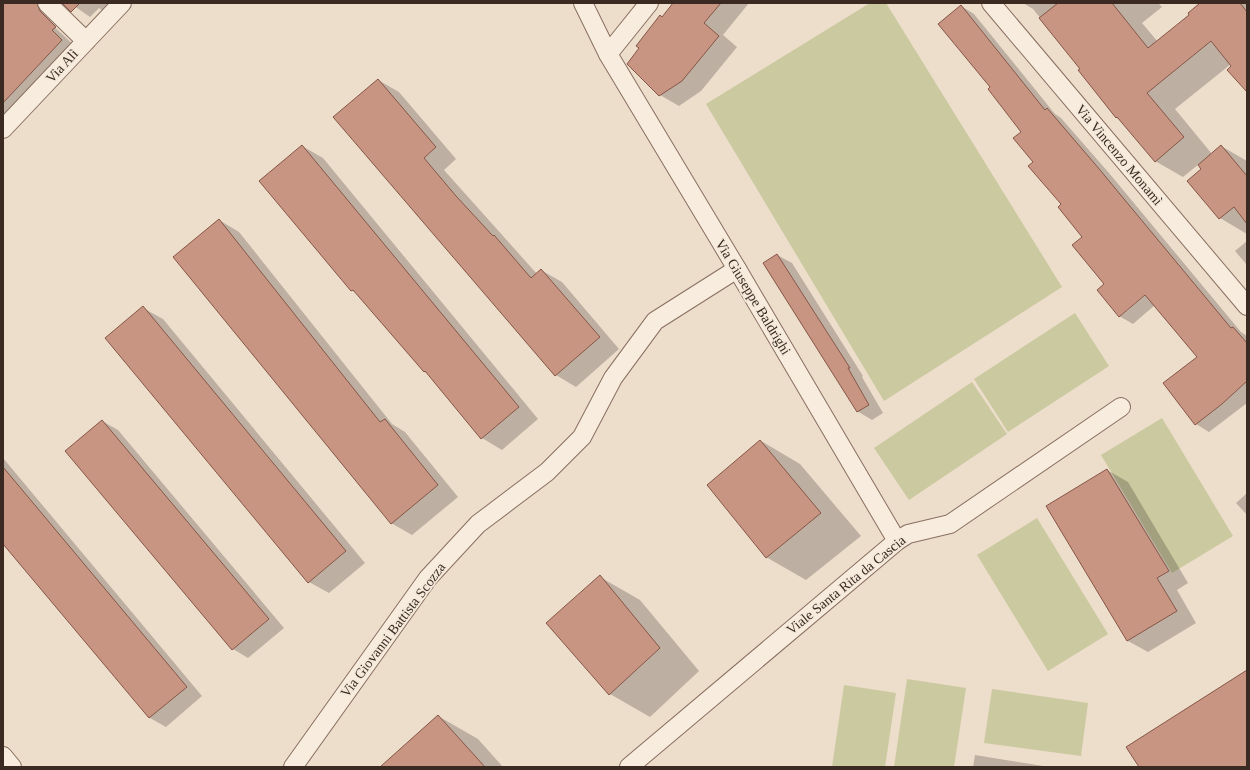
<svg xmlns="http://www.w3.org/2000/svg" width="1250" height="770" viewBox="0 0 1250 770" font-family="Georgia,serif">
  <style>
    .green { fill: #cbc99f }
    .shadow { fill: #0003; fill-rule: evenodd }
    .building { fill: #c89583; stroke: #865647 }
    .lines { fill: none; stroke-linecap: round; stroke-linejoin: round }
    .street-casing { stroke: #896f60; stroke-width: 20 }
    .street { stroke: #f7ecde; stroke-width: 18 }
    .labels { text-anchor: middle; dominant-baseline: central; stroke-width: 3.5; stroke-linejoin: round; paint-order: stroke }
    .street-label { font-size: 14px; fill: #3a2a22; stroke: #f4e9da }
  </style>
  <rect width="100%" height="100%" fill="#edddcb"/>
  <!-- green -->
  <g class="green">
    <path d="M870,3H886L1062,287L884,401L706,104Z"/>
    <path d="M1075,313L1109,366L1008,432L974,379Z"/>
    <path d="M972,382L1007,434L909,500L874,448Z"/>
    <path d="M1162,418L1233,536L1172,573L1101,455Z"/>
    <path d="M1037,518L1108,634L1048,671L977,555Z"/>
    <path d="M907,679L966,688L954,767H894Z"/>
    <path d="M844,685L896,693L885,767H832Z"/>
    <path d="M992,689L1088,703L1081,756L984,743Z"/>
  </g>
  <!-- shadow -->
  <g class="shadow">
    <path d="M3,3H29L79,50L3,135Z"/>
    <path d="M70,3H118L108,14L99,8L90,17Z"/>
    <path d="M674,3H749L723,35L737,47L701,91L679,106L660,95L663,18Z"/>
    <path d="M1023,3H1158L1162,7L1142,23L1158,42L1191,16L1201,3H1247V90L1231,64L1175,109L1212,154L1221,146L1247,161V234L1220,218L1203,169L1199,164L1183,177L1155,161L1121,120L1117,118L1079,71L1081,69L1033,9Z"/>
    <path d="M961,6L974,14L1055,114L1061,118L1109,173L1241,332L1247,336V403L1209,432L1196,424L1198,357L1155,305L1133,324L1119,316L1084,237L1035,162L1022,132L992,87ZM1148,291L1149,292L1122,315V312Z"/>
    <path d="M378,80L399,92L456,159L444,170L537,274L541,270L562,282L619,349L576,387L556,375L335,118Z"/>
    <path d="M302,146L323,158L538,419L502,450L482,438L429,374L424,372L358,294L351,290Z"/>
    <path d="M219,220L239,232L392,424L405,432L458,497L412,535L391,523Z"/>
    <path d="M1247,241V265L1235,251Z"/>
    <path d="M777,255L792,263L863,376L862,377L883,413L872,420L857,411L764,263Z"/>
    <path d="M143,308L163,319L365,563L329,593L309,582Z"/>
    <path d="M102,421L118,430L284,628L248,658L233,649Z"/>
    <path d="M761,441L800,464L861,536L806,580L766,557Z"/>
    <path d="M3,458L202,696L166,727L150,718L3,542Z"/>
    <path d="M1107,470L1128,482L1188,583L1177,590L1196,623L1148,652L1128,641L1047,506Z"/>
    <path d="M1247,493V515L1236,503Z"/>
    <path d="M600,577L640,600L699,671L650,717L610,694Z"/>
    <path d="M438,716L478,739L503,767H393Z"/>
    <path d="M975,755L1043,766L1045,767H973Z"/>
  </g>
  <!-- building -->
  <g class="building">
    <path d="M3,3H37L40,11L56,27L52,30L62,40L3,103Z"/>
    <path d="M62,3H80L71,12Z"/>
    <path d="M673,3H721L704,23L719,36L682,81L659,96L627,64L639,48L636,46L660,15L662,17Z"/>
    <path d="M1058,3H1112L1148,48L1189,15L1188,13L1200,3H1240L1247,12V92L1227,70L1231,66L1211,41L1147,93L1184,137L1155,162L1117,117L1116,118L1078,70L1080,69L1039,18Z"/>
    <path d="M961,5L1045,110L1047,108L1095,164L1231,328L1233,327L1247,343V381L1222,404L1195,425L1163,383L1197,357L1145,295L1119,317L1097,290L1104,284L1072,245L1082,237L1058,207L1061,204L1028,166L1033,162L1013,138L1021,132L988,89L990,87L938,24Z"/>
    <path d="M378,79L436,147L424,158L456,196L493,236L494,235L531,278L541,269L600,337L555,376L333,117Z"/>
    <path d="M302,145L519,407L481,439L425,371L424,372L353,290L351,291L259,181Z"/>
    <path d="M1221,145L1247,176V224L1234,207L1219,219L1187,181L1201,169L1198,165Z"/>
    <path d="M219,219L380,422L385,419L438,485L391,524L173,257Z"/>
    <path d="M777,254L850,368H848L869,405L857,412L763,263Z"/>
    <path d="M143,306L346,551L308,583L105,338Z"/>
    <path d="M102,420L269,619L232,650L65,451Z"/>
    <path d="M760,440L821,513L766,558L707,485Z"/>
    <path d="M3,467L187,687L149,718L3,544Z"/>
    <path d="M1107,469L1169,571L1157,578L1177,611L1127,641L1046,506Z"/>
    <path d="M600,575L660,648L609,695L546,623Z"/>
    <path d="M1247,670V767H1139L1126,747Z"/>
    <path d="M438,715L485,767H380Z"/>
  </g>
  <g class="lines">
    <!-- street casing -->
    <g class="street-casing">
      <g id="street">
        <path d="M47,3L86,41"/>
        <path d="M583,3L608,54L737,269L897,541"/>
        <path d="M991,3L1247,306"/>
        <path d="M608,54L649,3"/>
        <path d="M3,129L122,3"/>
        <path d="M3,756L12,767"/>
        <path d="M293,767L428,578L478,524L547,472L582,437L613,378L655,321L737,269"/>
        <path d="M629,767L897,541L908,534L950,524L1121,407"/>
      </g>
    </g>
    <!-- street -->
    <use href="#street" class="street"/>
  </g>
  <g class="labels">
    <!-- street labels -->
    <g class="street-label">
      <text transform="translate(62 66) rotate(-47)">Via Alì</text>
      <text transform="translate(1119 155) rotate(50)">Via Vincenzo Monamì</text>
      <text transform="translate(753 297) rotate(59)">Via Giuseppe Baldrighi</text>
      <text transform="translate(846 585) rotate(-39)">Viale Santa Rita da Cascia</text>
      <text transform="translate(393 630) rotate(-53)">Via Giovanni Battista Scozza</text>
    </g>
  </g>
  <!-- border -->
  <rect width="1250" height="770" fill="none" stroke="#3a2a22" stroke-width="8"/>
</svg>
